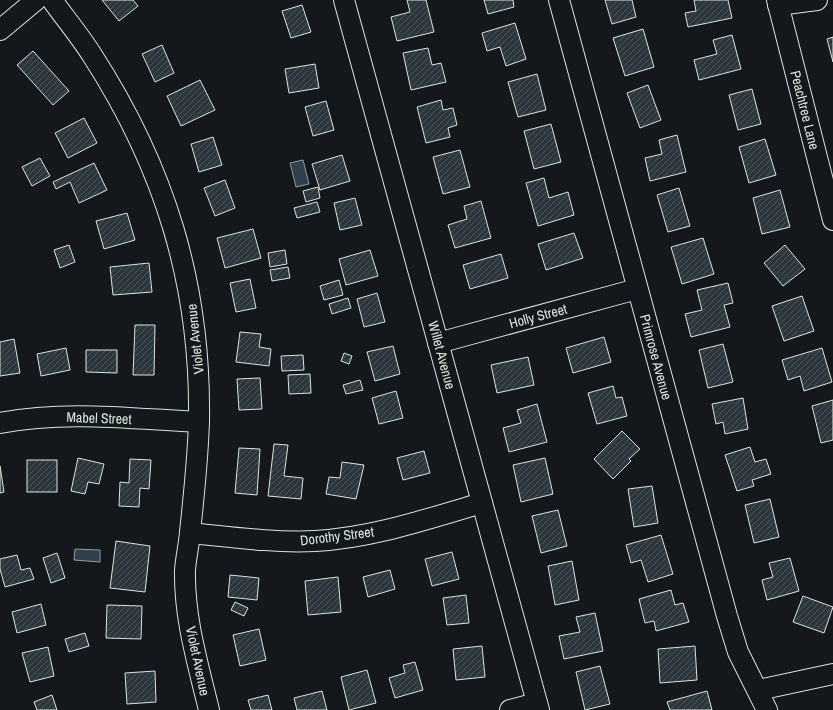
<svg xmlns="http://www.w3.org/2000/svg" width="833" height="710" viewBox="0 0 833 710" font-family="'Archivo Narrow',sans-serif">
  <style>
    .water { fill: #2f3f4d; stroke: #939e99 }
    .building { fill: url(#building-hatch); stroke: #d8e6dc }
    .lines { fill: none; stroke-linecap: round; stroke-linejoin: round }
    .minor-casing { stroke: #d8e6dc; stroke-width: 22 }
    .minor { stroke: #14181c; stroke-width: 20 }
    .labels { text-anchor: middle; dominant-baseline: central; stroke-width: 3; stroke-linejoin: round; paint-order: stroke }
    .street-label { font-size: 14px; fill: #d8e6dc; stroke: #14181c }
  </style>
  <defs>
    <pattern id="building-hatch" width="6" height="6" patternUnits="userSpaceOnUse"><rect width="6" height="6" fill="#2c363c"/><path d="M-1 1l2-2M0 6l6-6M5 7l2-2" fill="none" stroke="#4a5358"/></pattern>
  </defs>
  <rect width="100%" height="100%" fill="#14181c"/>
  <!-- water -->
  <g class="water">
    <path d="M303,160L309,184L296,187L290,163Z"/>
    <path d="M75,549L100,550V562L74,560Z"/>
  </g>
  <!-- building -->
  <g class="building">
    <path d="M102,0H133L138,6L119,21Z"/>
    <path d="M407,0H426L434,32L397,41L391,17L410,12Z"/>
    <path d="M484,0H513L514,7L488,14Z"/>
    <path d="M605,0H632L636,17L612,24Z"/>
    <path d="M694,0H728L732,18L688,27L685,13L696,11Z"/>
    <path d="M302,5L311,32L291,38L282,11Z"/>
    <path d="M515,23L526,59L506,66L500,47L487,51L482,33Z"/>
    <path d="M643,29L654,67L625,76L613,38Z"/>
    <path d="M732,35L741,69L699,80L694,60L717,54L713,40Z"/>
    <path d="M833,37V62L827,39Z"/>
    <path d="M162,45L174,73L155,82L142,54Z"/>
    <path d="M428,48L432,65L441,63L446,82L411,90L403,53Z"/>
    <path d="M33,51L69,91L53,105L17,65Z"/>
    <path d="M315,64L319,88L289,93L285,69Z"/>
    <path d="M537,74L546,110L518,117L508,82Z"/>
    <path d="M200,80L215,110L181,126L167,96Z"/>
    <path d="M648,85L661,120L640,128L627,93Z"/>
    <path d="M752,89L761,124L738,130L729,95Z"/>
    <path d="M441,100L443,110L453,108L457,125L448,128L450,137L426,143L417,107Z"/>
    <path d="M326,101L334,130L313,136L305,107Z"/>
    <path d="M84,118L97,143L68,158L55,133Z"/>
    <path d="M551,124L561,162L534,169L524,131Z"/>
    <path d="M677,135L686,172L650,181L645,158L662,154L659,140Z"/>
    <path d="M213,137L222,165L199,172L191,144Z"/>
    <path d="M765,139L776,175L749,183L739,147Z"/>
    <path d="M460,150L470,187L443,194L433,157Z"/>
    <path d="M342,155L350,181L320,190L312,164Z"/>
    <path d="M40,158L50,176L32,186L22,167Z"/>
    <path d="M94,163L107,190L79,203L70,182L56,189L53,182Z"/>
    <path d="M544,178L549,198L568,192L574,215L538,226L526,183Z"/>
    <path d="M225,180L235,208L215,216L204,188Z"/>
    <path d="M318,187L320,198L306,202L303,191Z"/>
    <path d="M679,188L690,226L668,232L657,195Z"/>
    <path d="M780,190L790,227L762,234L753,198Z"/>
    <path d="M355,198L362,225L340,230L334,203Z"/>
    <path d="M481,201L491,238L455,248L448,225L467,219L464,206Z"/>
    <path d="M317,202L320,212L297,218L294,208Z"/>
    <path d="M127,213L135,240L104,249L96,221Z"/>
    <path d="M253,229L261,258L225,268L217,238Z"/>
    <path d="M574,233L583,258L546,270L538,244Z"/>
    <path d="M703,238L714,274L682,284L671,247Z"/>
    <path d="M69,245L75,262L60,268L54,250Z"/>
    <path d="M785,245L805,269L783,286L764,263Z"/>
    <path d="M285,250L287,264L270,267L268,253Z"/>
    <path d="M370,250L378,276L346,285L339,259Z"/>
    <path d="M501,254L508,278L470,289L463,265Z"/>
    <path d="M149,263L152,292L113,295L110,267Z"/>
    <path d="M288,267L290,278L272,281L270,270Z"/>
    <path d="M250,279L256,308L236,312L230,283Z"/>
    <path d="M339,280L343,295L324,300L320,286Z"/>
    <path d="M728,283L733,303L724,305L730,327L691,337L685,314L702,310L697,290Z"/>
    <path d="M377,293L385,322L364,327L357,299Z"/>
    <path d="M802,296L814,331L784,341L772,306Z"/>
    <path d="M348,298L351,308L332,314L329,304Z"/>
    <path d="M135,325H155L154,375H133Z"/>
    <path d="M240,332L261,334L259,347L271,349L269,366L236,362Z"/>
    <path d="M604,337L611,362L573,373L566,348Z"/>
    <path d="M14,339L20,373L0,376V342Z"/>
    <path d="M723,344L733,382L708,388L699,350Z"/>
    <path d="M393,346L400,374L375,381L367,352Z"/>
    <path d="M66,348L70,370L41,376L37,354Z"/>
    <path d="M822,348L832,382L804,391L800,376L788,380L782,360Z"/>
    <path d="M86,350H117V373L86,372Z"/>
    <path d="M344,353L352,356L349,364L341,361Z"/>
    <path d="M303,355L304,370L282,371L281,356Z"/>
    <path d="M528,357L534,385L497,393L491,365Z"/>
    <path d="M310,374L311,393L289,394L288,375Z"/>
    <path d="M260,378L262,409L239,410L237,379Z"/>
    <path d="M360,380L363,390L346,394L343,385Z"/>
    <path d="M613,386L616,398L622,397L627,416L597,424L588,393Z"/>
    <path d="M396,391L403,418L379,424L372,398Z"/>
    <path d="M743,398L748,429L725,434L723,422L716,424L712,404Z"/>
    <path d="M833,400V440L821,443L812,406Z"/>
    <path d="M537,404L547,442L509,452L503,428L521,423L517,410Z"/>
    <path d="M622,431L640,449L629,459L631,461L613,479L594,459Z"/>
    <path d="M274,444L288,445L284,476L303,478L301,499L268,496Z"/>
    <path d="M750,447L755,462L766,459L771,474L752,480L754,486L737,491L725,455Z"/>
    <path d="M239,448L260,449L257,495L235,493Z"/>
    <path d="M424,451L430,473L403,480L397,458Z"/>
    <path d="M78,458L104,464L99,484L88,482L85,494L71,491Z"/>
    <path d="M545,458L553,494L521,502L513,465Z"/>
    <path d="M130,459L151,460L149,489L140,488L139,507L119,506L120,482L129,483Z"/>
    <rect x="27" y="460" width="30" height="32"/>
    <path d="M342,462L364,465L356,499L326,494L329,477L340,478Z"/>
    <path d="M0,466L4,492L0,493Z"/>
    <path d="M652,486L658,523L634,527L628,489Z"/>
    <path d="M770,499L779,537L754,543L745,505Z"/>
    <path d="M558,510L567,546L541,553L532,516Z"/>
    <path d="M661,535L673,574L648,582L641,560L631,563L626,545Z"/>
    <path d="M116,541L150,546L145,592L110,588Z"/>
    <path d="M452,552L459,579L432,586L425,559Z"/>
    <path d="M57,553L65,578L51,583L43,558Z"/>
    <path d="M17,555L21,570L30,568L34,579L5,587L0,569V559Z"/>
    <path d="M790,558L799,591L767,600L762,580L773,577L769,563Z"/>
    <path d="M572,561L579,600L555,605L548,566Z"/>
    <path d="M390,570L395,589L368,597L363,577Z"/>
    <path d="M230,575L259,578L257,600L228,597Z"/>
    <path d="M338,577L341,612L308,615L305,581Z"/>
    <path d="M671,590L675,605L683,603L689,622L656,631L654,621L645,623L639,599Z"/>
    <path d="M466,595L469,623L447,625L443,598Z"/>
    <path d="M803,596L833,607L824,633L793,622Z"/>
    <path d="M235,602L248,608L244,616L231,610Z"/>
    <path d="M41,604L46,625L17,633L12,612Z"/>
    <path d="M107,605L142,606L141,639L106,638Z"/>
    <path d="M595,613L603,651L564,659L559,636L580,632L576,617Z"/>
    <path d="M259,629L266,660L240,666L233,635Z"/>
    <path d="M85,633L89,646L69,652L65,639Z"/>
    <path d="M482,646L485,677L456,680L453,649Z"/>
    <path d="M695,646L697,680L660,683L658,649Z"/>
    <path d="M48,647L54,676L30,682L22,653Z"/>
    <path d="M415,662L423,690L395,698L389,678L405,673L403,665Z"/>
    <path d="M600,666L610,704L585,710L576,672Z"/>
    <path d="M367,670L376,703L349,710L341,677Z"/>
    <path d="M155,671L156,702L127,704L125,673Z"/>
    <path d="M322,691L327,710H297L294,698Z"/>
    <path d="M707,691L712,710H670L667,702Z"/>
    <path d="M52,695L57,710H37L34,702Z"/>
    <path d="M268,695L272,710H251L248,700Z"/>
  </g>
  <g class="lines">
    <!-- minor casing -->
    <g class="minor-casing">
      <g id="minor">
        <path d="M52,0C65,18 80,36 92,55C165,168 201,285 199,420C198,457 194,495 190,532C189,545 186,557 185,570C184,618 198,664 209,710"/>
        <path d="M344,0L539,710"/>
        <path d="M559,0L727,616L738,652L767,710"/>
        <path d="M777,0L833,220"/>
        <path d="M778,5L817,0"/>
        <path d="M0,30L36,0"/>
        <path d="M438,343L637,289"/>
        <path d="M0,423C65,410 134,419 199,422"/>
        <path d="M190,533C231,537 274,543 315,541C372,538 427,519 482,503"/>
        <path d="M759,690L833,674"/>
        <path d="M510,710L537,703"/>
      </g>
    </g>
    <!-- minor -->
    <use href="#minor" class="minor"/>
  </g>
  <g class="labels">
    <!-- street labels -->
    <g class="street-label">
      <text transform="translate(805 110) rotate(76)">Peachtree Lane</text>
      <text transform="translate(538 316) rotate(-15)">Holly Street</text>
      <text transform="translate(195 339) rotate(-96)">Violet Avenue</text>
      <text transform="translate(442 355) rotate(75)">Willet Avenue</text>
      <text transform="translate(656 357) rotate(75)">Primrose Avenue</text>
      <text transform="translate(99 418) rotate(2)">Mabel Street</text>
      <text transform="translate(337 536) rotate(-7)">Dorothy Street</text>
      <text transform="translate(198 661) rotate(78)">Violet Avenue</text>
    </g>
  </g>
</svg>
